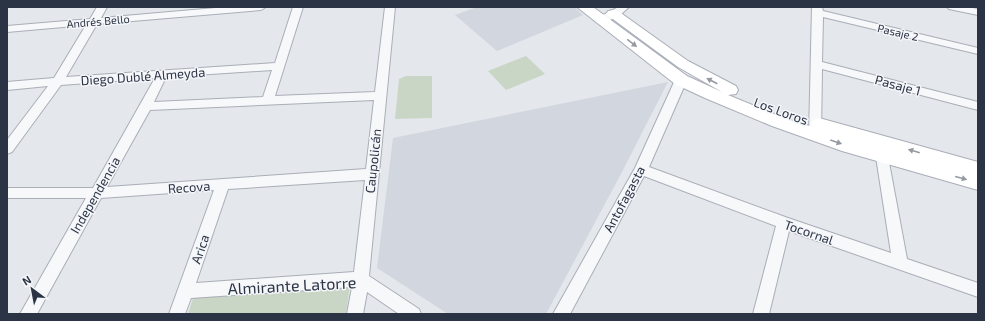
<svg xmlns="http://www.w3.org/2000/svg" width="985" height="321" viewBox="0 0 985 321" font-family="'Exo 2',sans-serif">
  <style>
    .built { fill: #d2d6de }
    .green { fill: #c9d6c5 }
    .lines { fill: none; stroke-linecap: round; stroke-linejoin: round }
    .street-casing { stroke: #a9aeb7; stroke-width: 2 }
    .secondary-casing { stroke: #a9aeb7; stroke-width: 2 }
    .street { fill: #f7f8fa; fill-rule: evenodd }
    .secondary { fill: #fff; fill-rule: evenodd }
    .oneway { fill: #959aa2 }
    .labels { text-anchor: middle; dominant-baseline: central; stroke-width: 3; stroke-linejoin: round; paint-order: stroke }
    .far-street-label { font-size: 11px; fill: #2b3445; stroke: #f4f6f9 }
    .street-label { font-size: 13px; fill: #2b3445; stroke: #f4f6f9 }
    .near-street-label { font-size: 16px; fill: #2b3445; stroke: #f4f6f9 }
  </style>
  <rect width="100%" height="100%" fill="#e4e7ec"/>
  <!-- built -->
  <g class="built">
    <path d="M477,7H574L583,15L497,51L455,15Z"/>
    <path d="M668,82L622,172L546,314H448L377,268L393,138Z"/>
  </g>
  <!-- green -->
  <g class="green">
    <path d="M526,56L545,74L506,90L488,71Z"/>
    <path d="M406,76H432V118L395,119L399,79Z"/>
    <path d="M350,285L346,314H188L194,295Z"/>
  </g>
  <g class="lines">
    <!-- street casing -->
    <g class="street-casing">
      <g id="street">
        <path d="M97,7H107L101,18L227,7H266L261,10L97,24L66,77L275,63L293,7H303L275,96L375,92L385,7H395L369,276L419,309L421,314H399L367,292L363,314H347L352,287L191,298L185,314H169L214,190L101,198L37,314H20L86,198H7V188H93L155,78L61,85L12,152L7,154V140L48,86L7,90V82L54,78L86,25L7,32V26L90,19ZM272,70L263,97L154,102L166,77ZM374,100L366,169L107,187L150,110ZM365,180L354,272L196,283L228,189Z"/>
        <path d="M618,7H629L618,17L601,23L596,20C602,14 611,12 618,7Z"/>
        <path d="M812,7H822L823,11L978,48V54L823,17L822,62L978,102V110L822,69L821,135L819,138L815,140L811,138L809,135Z"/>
        <path d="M947,7H967L978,9V15L949,9Z"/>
        <path d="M681,76L685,77L687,80L649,167L788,218L891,253L876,157L877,154L882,152L887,154L888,157L907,259L978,283V297L789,231L769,314H753L776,226L644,176L570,314H553L635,168L675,80L677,77Z"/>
      </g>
    </g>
    <!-- secondary casing -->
    <g class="secondary-casing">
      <path id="secondary" d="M577,7H593L687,76L722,92L678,67L606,14L608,11L613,10L618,11L688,61L736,86L738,90L736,94L728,95L784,118L813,127L811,124L813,120L819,118L978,162V190L842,151L772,126L705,98L675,84Z"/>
    </g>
    <!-- street -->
    <use href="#street" class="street"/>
    <!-- secondary -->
    <use href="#secondary" class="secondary"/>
  </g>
  <!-- one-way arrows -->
  <defs><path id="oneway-solid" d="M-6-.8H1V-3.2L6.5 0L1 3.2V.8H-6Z"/></defs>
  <g class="oneway">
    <use href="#oneway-solid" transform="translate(632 43) rotate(37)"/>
    <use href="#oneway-solid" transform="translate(712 81) rotate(-152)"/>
    <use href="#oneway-solid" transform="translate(836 142) rotate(19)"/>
    <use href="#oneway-solid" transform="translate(914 151) rotate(-164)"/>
    <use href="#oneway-solid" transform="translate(961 178) rotate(15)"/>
  </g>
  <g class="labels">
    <!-- far-street labels -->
    <g class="far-street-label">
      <text transform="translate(98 21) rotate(-5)">Andrés Bello</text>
      <text transform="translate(898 32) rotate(13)">Pasaje 2</text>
    </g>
    <!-- street labels -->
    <g class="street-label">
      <text transform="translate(143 76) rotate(-4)">Diego Dublé Almeyda</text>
      <text transform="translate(898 85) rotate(15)">Pasaje 1</text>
      <text transform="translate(781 111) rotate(20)">Los Loros</text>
      <text transform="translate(373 161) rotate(-84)">Caupolicán</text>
      <text transform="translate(189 187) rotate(-4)">Recova</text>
      <text transform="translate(95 195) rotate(-60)">Independencia</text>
      <text transform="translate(624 199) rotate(-62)">Antofagasta</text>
      <text transform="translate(809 232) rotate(19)">Tocornal</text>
      <text transform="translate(200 249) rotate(-71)">Arica</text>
    </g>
    <!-- near-street labels -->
    <g class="near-street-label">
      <text transform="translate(292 285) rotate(-3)">Almirante Latorre</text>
    </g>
  </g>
  <!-- border -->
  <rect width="985" height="321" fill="none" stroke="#2b3445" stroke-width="16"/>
  <!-- north arrow -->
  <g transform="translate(32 289) rotate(328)" stroke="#f4f6f9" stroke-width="3" paint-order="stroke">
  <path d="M0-3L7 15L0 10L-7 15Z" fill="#2b3445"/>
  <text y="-6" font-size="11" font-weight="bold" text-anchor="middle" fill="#2b3445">N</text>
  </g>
</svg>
